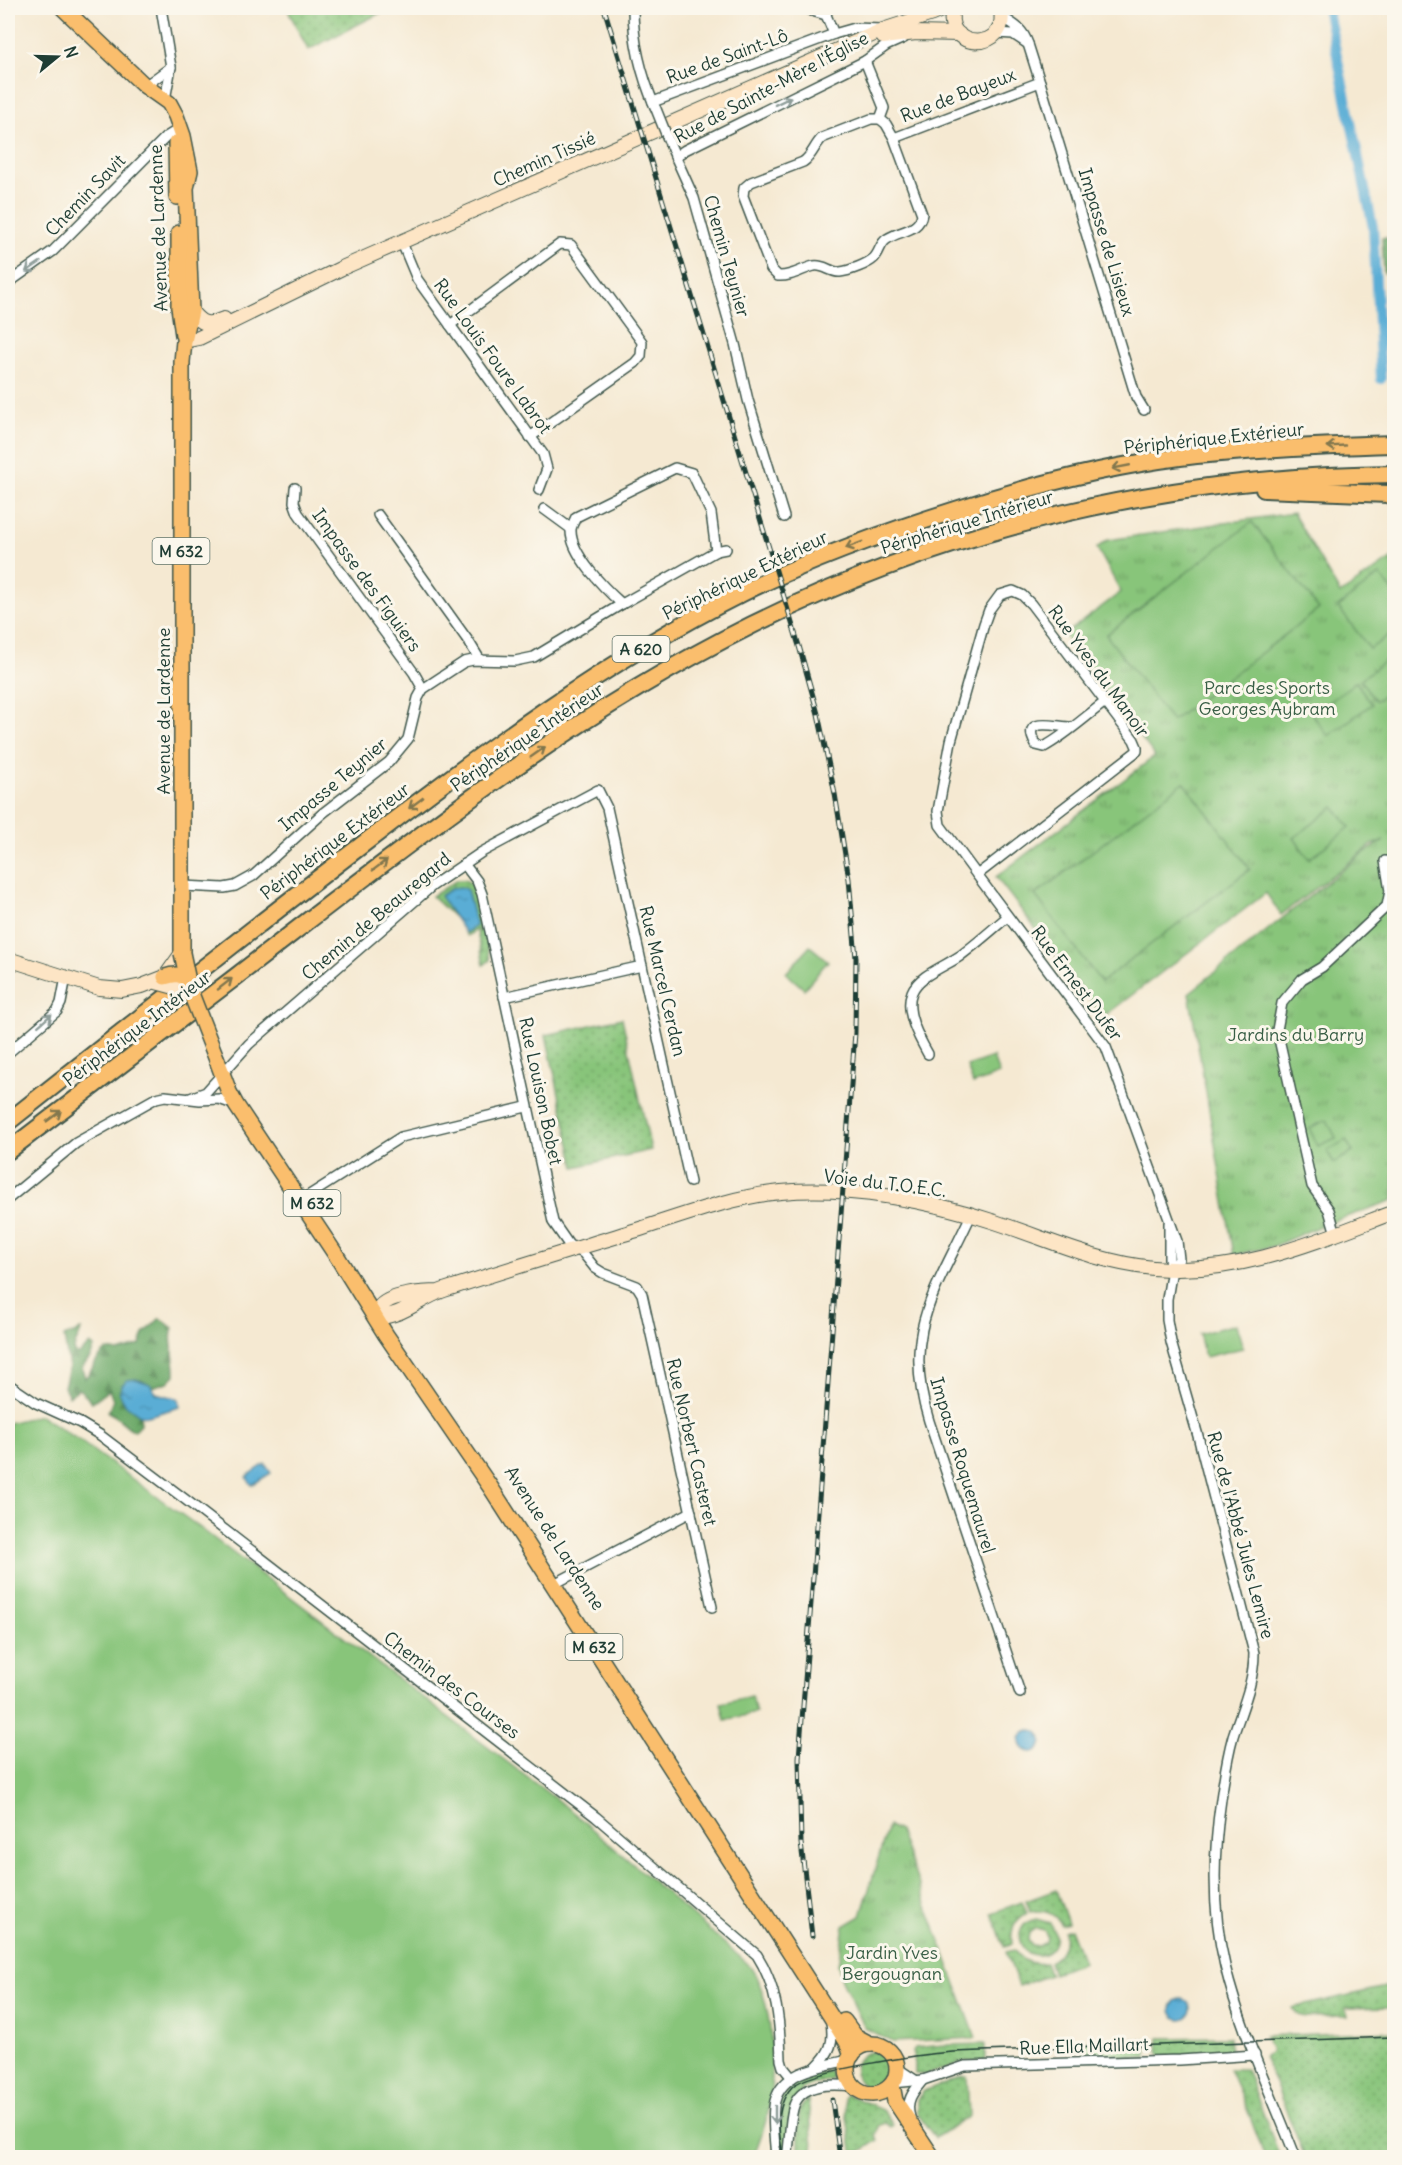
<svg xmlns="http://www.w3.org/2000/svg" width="1402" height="2165" viewBox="0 0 1402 2165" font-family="Delius,sans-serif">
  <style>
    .grass { fill: url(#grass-dots); stroke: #548157; stroke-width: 1.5; fill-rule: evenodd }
    .forest { fill: url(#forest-firs); stroke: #46744f; stroke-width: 1.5 }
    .park { fill: url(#park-tufts); stroke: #548157; stroke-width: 1.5 }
    .pitch { fill: #88c57a; stroke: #548157; stroke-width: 1.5 }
    .water { fill: url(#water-ripples); stroke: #3c7584; stroke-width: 1.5 }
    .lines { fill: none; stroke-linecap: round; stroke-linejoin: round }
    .canal { stroke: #5aadd5; stroke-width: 10 }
    .street-casing { stroke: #3f574c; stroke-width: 12 }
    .secondary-casing { stroke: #3f574c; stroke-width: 16 }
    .primary-casing { stroke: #3f574c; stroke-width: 18 }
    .highway-casing { stroke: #3f574c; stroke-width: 20 }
    .street { stroke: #fff; stroke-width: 9 }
    .secondary { stroke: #fde5c5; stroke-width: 14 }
    .primary { stroke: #fabe6d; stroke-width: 15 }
    .highway { stroke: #fabe6d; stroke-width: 16 }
    .tram { stroke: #1f3d34; stroke-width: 1.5 }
    .rail-casing { stroke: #1f3d34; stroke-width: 5 }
    .rail { stroke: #fbf7ec; stroke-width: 3; stroke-dasharray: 9; stroke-linecap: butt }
    .street-bridge-casing { stroke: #3f574c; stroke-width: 12; stroke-linecap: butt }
    .secondary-bridge-casing { stroke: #3f574c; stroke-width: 16; stroke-linecap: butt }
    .primary-bridge-casing { stroke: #3f574c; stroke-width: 18; stroke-linecap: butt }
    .street-bridge { stroke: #fff; stroke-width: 9 }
    .secondary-bridge { stroke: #fde5c5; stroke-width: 14 }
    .primary-bridge { stroke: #fabe6d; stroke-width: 15 }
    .oneway { stroke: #8f9e9a }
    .oneway2 { stroke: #82774e }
    .labels { text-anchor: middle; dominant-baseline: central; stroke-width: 6; stroke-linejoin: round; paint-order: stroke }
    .shield { fill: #fbf7ec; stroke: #61756b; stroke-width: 1.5 }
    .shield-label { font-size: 16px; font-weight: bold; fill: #1f3d34 }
    .street-label { font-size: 18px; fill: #1f3d34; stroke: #fbf7ec }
    .park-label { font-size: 18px; fill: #395f46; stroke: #fbf7ec }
  </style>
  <defs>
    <pattern id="grass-dots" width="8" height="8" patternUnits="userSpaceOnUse" patternTransform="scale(1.5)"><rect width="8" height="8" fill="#88c57a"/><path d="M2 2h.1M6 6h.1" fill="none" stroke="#6fa165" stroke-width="1.8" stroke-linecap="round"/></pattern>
    <pattern id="forest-firs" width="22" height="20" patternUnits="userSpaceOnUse" patternTransform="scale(1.5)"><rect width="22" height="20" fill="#6eaa6a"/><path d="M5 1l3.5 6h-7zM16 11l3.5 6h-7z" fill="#5a8c58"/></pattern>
    <pattern id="park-tufts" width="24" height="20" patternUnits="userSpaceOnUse" patternTransform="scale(1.5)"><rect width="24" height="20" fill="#88c57a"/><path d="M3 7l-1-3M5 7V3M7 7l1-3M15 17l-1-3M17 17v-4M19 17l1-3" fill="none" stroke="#6fa165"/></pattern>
    <pattern id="water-ripples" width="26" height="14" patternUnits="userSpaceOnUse" patternTransform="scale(1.5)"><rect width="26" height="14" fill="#5aadd5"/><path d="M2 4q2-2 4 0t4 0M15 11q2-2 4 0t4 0" fill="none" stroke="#4a8eae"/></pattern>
  </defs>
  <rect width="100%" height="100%" fill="#fbf7ec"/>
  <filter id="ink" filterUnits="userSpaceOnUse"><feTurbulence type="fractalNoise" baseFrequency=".0167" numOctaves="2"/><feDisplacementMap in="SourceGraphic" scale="12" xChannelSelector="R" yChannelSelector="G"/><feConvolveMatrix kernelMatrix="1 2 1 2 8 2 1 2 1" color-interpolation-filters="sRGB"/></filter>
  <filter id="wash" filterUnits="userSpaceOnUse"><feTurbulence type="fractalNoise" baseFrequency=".008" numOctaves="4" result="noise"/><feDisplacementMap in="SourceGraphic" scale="24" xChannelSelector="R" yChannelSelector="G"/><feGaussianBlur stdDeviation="1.35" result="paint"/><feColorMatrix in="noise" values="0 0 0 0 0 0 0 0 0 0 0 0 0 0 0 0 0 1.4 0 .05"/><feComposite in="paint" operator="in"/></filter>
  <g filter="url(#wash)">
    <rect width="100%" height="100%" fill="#f5e9d2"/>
    <!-- grass -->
    <g class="grass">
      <path d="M291,8H390L308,50L288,10Z"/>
      <path d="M457,880H465L474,885L483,926L467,936L465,933L476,926L441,896L456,919L432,896Z"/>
      <path d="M483,928L490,960L484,965L477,932Z"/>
      <path d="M622,1018L651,1150L575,1167L546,1035Z"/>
      <path d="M1056,1890L1068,1923L1062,1925C1055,1913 1043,1909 1030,1912L1026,1901Z"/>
      <path d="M1022,1902L1027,1913C1014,1920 1010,1930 1012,1944L1004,1946L992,1913Z"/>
      <path d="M1036,1919L1050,1923C1064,1940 1049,1962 1028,1953C1014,1942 1018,1923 1036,1919ZM1036,1928L1044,1930L1047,1936L1046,1942L1039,1946L1032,1945L1028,1939L1029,1933Z"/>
      <path d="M1070,1929L1083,1962L1053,1974L1049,1962C1061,1956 1066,1945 1064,1931Z"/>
      <path d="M1014,1950C1021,1961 1032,1965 1045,1963L1050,1975L1019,1986L1006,1952Z"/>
      <path d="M1394,1985V2007L1345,2008L1347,2016L1305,2017L1298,2015L1292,2008Z"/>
      <path d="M1394,2031V2157H1305L1264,2056L1271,2052L1265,2036Z"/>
      <path d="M1229,2037L1231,2054L1161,2056L1158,2052L1159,2038Z"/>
      <path d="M1147,2039L1148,2057L1083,2059L1082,2041Z"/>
      <path d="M985,2044V2061L963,2062L925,2075L915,2074V2063L912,2052L915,2048L944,2045Z"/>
      <circle cx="873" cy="2070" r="18"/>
      <path d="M1229,2069H1246L1280,2157H1265L1247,2109Z"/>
      <path d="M830,2070L833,2079L813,2084L802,2089L784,2157H777C777,2106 771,2081 830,2070Z"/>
      <path d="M962,2076H967L969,2116L935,2138L917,2113V2099L924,2091Z"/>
      <path d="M846,2094L882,2109L893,2125L891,2127L886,2123L880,2125L875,2136L878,2140L853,2156L844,2098Z"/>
      <path d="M808,2098L814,2157H799V2110Z"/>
    </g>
    <!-- forest -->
    <g class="forest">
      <path d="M1382,238H1394V272L1384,273Z"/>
      <path d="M160,1318L173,1328C168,1339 176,1360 175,1375L168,1382L152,1387L141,1380H127L136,1412L140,1415L141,1422L135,1431C122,1425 122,1418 108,1412L113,1400L109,1390L92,1402L79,1389L69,1396L64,1387L69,1367L64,1337L81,1330C80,1338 74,1342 74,1351L78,1355L90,1344L94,1347L91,1356L82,1368L85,1378C95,1368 94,1359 107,1350L119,1352L140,1345L144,1334Z"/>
    </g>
    <!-- park -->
    <g class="park">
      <path d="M1293,513L1340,594L1394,557V1200L1320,1226L1274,1246L1234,1255L1189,993L1365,852L1384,841L1372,845L1281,915L1266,893L1103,1017L996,877L1155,756L1064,635L1121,592L1097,548L1108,540Z"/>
      <path d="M888,1826L899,1831L976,2038L892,2042L865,2028L842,1980L838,1965L844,1926L861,1916Z"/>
    </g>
    <!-- pitch -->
    <g class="pitch">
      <path d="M1252,522L1319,609L1172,721L1106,635Z"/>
      <path d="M1380,575L1394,593V631L1370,649L1338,607Z"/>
      <path d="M1394,654V687L1376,701L1360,680Z"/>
      <path d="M1356,682L1372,704L1328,736L1312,714Z"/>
      <path d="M1184,782L1250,869L1101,982L1035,895Z"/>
      <path d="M1334,807L1350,827L1309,859L1294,838Z"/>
      <path d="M810,946L828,961L804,989L786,973Z"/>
      <path d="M993,1057L999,1074L973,1084L967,1066Z"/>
      <path d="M1327,1120L1336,1138L1318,1146L1309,1128Z"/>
      <path d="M1346,1140L1353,1152L1334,1163L1327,1151Z"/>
      <path d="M1236,1324L1243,1348L1205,1357L1199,1334Z"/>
      <path d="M40,1415L77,1439L199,1527L574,1813L747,1963C774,1993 777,2079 767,2117C763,2131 758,2144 754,2157L8,2158V1423Z"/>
      <path d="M752,1696L756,1713L725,1720L721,1703Z"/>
    </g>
    <!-- water -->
    <g class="water">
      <path d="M461,887L467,890L476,926L465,933L440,896L453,888Z"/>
      <path d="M136,1379L150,1384L156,1393L179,1399L180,1407L148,1416L140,1415L126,1405L119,1393L122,1385L127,1380Z"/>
      <path d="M265,1464L271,1473L252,1485L246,1477Z"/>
      <circle cx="1031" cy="1741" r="11"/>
      <circle cx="1181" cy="2009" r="10"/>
    </g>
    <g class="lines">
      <!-- canal -->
      <path class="canal" d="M1327,8L1373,227L1381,379"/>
    </g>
  </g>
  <g filter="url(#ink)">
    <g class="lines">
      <!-- street casing -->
      <g class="street-casing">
        <g id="street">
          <path d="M161,8L171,67L165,100"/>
          <path d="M633,8C633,41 642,77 655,107"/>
          <path d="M807,8L812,11L826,15"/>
          <path d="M828,8L826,15L834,34"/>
          <path d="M921,8L932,14"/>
          <path d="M996,33L1013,34L1028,44C1023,29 1015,25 1002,17"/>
          <path d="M865,61L884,108L880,119"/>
          <path d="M1040,82L1136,397L1144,410"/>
          <path d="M145,86L171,67"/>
          <path d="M653,102L834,34L855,28L881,29"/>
          <path d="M894,138L886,124L880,119H871L822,138C814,146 812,156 803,162L751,182L744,188L743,196L771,269L778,276C792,277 801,269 814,266C824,264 831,273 840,272C849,271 868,264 874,258C880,252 880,243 887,239C900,230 919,232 922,214L894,138L1040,82L1028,44"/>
          <path d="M672,149L694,198L735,344L748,400L784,517"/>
          <path d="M675,157L685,150L865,61L886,46L904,38"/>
          <path d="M402,243L417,279L543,454L547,469L539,490"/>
          <path d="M8,283L53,251L166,137L174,132L183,136"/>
          <path d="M450,325L560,244L571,245L642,342L641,356L635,363L530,437"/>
          <path d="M295,488L294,502L298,513L414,673L423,689"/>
          <path d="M544,509L570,528"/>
          <path d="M378,515L469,642L480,660"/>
          <path d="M1013,591L1022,595L1031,604L1134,740L1137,747V751L977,875L940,825L938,811L951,741L984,624L989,610L1000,595Z"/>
          <path d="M622,604C605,589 570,554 571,530C571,526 574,522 576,517L675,468L692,473L711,513L716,551"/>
          <path d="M1072,727C1059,728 1018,714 1036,745L1044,747C1066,735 1085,717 1105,702"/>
          <path d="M464,864L477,881L482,894L553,1222L569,1245L583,1253L595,1268L603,1273L637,1286L642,1294L712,1607"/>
          <path d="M977,875L1106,1047L1177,1241L1179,1259L1172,1269"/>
          <path d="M183,886L224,888L235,886L253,876L323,813L389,762L408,739L418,698L423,689L464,662L473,660L515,661L534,657L622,604L716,551L726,549"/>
          <path d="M504,997L642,966"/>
          <path d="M8,1053L57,1011L61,1003L66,977"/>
          <path d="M928,1054C919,1038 904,1011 912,992C919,975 946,966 960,956C976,944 992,930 1007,917"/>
          <path d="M190,1098L206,1092L249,1044L432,886L482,852L598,790L607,808L690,1182"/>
          <path d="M8,1199L76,1143L156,1098L165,1096L200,1100L219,1099L236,1105"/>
          <path d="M300,1201L401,1137L526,1107"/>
          <path d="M971,1215C935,1293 901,1332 929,1421L1020,1693"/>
          <path d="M1169,1223V1259L1172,1269L1167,1299V1320L1171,1342L1198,1436L1254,1653C1254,1683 1242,1708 1233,1736C1227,1757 1224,1778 1221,1799C1213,1854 1212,1912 1225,1966C1241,2032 1272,2095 1296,2158"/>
          <path d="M1336,1234L1329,1210L1312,1186L1277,1030L1282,1003L1302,979L1322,967L1387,906L1390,891L1385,861"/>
          <path d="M8,1384L36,1403L80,1423L100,1435L186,1500L596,1817L757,1955C777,1986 780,2023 781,2060L783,2067L792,2078"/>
          <path d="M554,1584L691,1512"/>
          <path d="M816,2067C831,2052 834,2042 831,2022"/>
          <path d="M897,2068L915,2080"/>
          <path d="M893,2083L923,2080L965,2066L1180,2060L1255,2055"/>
          <path d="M910,2117C905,2101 913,2092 923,2080"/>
          <path d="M776,2158C775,2142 771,2116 775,2101C783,2070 823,2066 849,2060"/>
          <path d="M787,2158C790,2142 789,2125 793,2109C799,2082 832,2084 854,2086"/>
        </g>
      </g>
      <!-- secondary casing -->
      <g class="secondary-casing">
        <g id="secondary">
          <path d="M953,8C941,53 1013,52 1000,8"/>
          <path d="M883,37L916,33L959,34"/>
          <path d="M191,311C202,325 207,326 224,319"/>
          <path d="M184,341L199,338L342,268L883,30L932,14L946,8"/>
          <path d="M8,959L99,988L122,990L142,986L165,977L182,953"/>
          <path d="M439,1292C425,1292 388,1294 379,1308C377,1310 377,1314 376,1317C401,1318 420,1298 444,1290C508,1269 572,1250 637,1230C684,1215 731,1197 781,1192C850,1186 929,1200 995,1222C1050,1240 1095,1262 1153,1268C1238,1276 1317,1241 1394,1212"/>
        </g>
      </g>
      <!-- primary casing -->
      <g class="primary-casing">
        <g id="primary">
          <path d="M63,8L145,86L169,103L176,116L183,136L190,171L186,188L191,311L184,341L182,362V953"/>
          <path d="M176,143L177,197"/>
          <path d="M179,233V307L183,335"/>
          <path d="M217,1060L229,1092L236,1105L338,1258L386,1335L491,1488L830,2015L847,2042L852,2055"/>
          <path d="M844,2021L855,2036L870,2044"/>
          <circle cx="872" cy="2069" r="25"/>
          <path d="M892,2085L895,2101L933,2158"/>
        </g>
      </g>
      <!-- highway casing -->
      <g class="highway-casing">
        <g id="highway">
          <path d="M1264,489L1388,494L1394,497"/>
          <path d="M8,1122C124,1030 240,938 358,848C480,754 604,662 742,593C811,559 883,533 956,510C1029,486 1104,467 1180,457C1251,449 1323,446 1394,444"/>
          <path d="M8,1151C102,1079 197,1007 291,934C437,821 585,708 752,625C952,526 1171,476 1394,474"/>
        </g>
      </g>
      <!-- street -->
      <use href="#street" class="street"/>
      <!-- secondary -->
      <use href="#secondary" class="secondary"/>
      <!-- primary -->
      <use href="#primary" class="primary"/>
      <!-- highway -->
      <use href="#highway" class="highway"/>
      <!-- tram -->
      <path class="tram" d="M784,2158C778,2135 775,2105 792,2087C809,2070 924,2054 953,2052L1394,2037"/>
      <!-- rail casing -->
      <g class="rail-casing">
        <g id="rail">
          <path d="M604,8L799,646L818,714L835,794L849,879L856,958L855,1033L799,1758L801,1843L812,1936"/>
          <path d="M832,2100L840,2158"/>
        </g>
      </g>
      <!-- rail -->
      <use href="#rail" class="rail"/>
      <!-- street-bridge casing -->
      <g class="street-bridge-casing">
        <path id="street-bridge" d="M656,109L672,149"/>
      </g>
      <!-- secondary-bridge casing -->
      <g class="secondary-bridge-casing">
        <path id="secondary-bridge" d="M156,982L178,988L192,996"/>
      </g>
      <!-- primary-bridge casing -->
      <g class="primary-bridge-casing">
        <g id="primary-bridge">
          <path d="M182,953L188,981"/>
          <path d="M165,977C174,974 182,973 188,981"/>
          <path d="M192,996L217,1060"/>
        </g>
      </g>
      <!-- street-bridge -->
      <use href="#street-bridge" class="street-bridge"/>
      <!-- secondary-bridge -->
      <use href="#secondary-bridge" class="secondary-bridge"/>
      <!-- primary-bridge -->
      <use href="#primary-bridge" class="primary-bridge"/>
    </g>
    <!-- one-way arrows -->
    <defs><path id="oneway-shaft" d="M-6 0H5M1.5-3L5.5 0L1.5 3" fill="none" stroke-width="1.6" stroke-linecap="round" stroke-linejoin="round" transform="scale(1.5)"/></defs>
    <g class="oneway">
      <use href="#oneway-shaft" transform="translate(783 101) rotate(-26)"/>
      <use href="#oneway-shaft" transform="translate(33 267) rotate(146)"/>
      <use href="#oneway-shaft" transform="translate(45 1020) rotate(-41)"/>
      <use href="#oneway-shaft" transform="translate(775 2115) rotate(90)"/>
    </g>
    <g class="oneway2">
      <use href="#oneway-shaft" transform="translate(1336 446) rotate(177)"/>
      <use href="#oneway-shaft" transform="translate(1121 467) rotate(169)"/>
      <use href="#oneway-shaft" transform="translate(854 545) rotate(159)"/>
      <use href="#oneway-shaft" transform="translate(538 752) rotate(-35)"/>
      <use href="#oneway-shaft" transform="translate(416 803) rotate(143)"/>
      <use href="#oneway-shaft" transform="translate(380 865) rotate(-37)"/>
      <use href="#oneway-shaft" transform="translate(225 984) rotate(-38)"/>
      <use href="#oneway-shaft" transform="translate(54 1116) rotate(-37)"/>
    </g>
  </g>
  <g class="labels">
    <!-- shield labels -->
    <g class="shield">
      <rect x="152.5" y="538" width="57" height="26" rx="4.5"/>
      <rect x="612.5" y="636" width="57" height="26" rx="4.5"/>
      <rect x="283.5" y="1190" width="57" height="26" rx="4.5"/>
      <rect x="565.5" y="1634" width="57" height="26" rx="4.5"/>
    </g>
    <g class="shield-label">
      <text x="181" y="551">M 632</text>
      <text x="641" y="649">A 620</text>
      <text x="312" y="1203">M 632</text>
      <text x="594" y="1647">M 632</text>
    </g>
    <!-- street labels -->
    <g class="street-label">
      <text transform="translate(727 56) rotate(-20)">Rue de Saint-Lô</text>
      <text transform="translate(771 87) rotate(-28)">Rue de Sainte-Mère l'Église</text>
      <text transform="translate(958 95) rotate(-21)">Rue de Bayeux</text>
      <text transform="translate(544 159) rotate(-24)">Chemin Tissié</text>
      <text transform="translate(85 195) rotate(-46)">Chemin Savit</text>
      <text transform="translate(158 228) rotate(-92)">Avenue de Lardenne</text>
      <text transform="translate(1107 242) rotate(73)">Impasse de Lisieux</text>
      <text transform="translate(727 256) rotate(74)">Chemin Teynier</text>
      <text transform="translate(493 356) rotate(54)">Rue Louis Foure Labrot</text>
      <text transform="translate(1214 438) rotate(-6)">Périphérique Extérieur</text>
      <text transform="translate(967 522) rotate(-17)">Périphérique Intérieur</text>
      <text transform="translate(745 575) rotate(-26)">Périphérique Extérieur</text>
      <text transform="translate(367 580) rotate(54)">Impasse des Figuiers</text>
      <text transform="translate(1099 671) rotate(54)">Rue Yves du Manoir</text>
      <text transform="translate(163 711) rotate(-90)">Avenue de Lardenne</text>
      <text transform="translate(527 737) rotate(-34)">Périphérique Intérieur</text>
      <text transform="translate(333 784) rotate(-40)">Impasse Teynier</text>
      <text transform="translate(335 841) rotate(-37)">Périphérique Extérieur</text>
      <text transform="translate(376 916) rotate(-40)">Chemin de Beauregard</text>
      <text transform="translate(663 981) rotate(77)">Rue Marcel Cerdan</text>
      <text transform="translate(1077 983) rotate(53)">Rue Ernest Dufer</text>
      <text transform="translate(137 1028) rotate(-37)">Périphérique Intérieur</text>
      <text transform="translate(541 1091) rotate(78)">Rue Louison Bobet</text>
      <text transform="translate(885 1183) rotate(7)">Voie du T.O.E.C.</text>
      <text transform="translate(692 1442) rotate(77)">Rue Norbert Casteret</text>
      <text transform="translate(963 1465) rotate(73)">Impasse Roquemaurel</text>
      <text transform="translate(1241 1535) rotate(75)">Rue de l'Abbé Jules Lemire</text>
      <text transform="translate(555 1538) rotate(57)">Avenue de Lardenne</text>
      <text transform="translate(452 1685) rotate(37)">Chemin des Courses</text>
      <text transform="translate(1084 2046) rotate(-2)">Rue Ella Maillart</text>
    </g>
    <!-- park labels -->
    <g class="park-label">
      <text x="1267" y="687">Parc des Sports<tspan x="1267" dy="21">Georges Aybram</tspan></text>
      <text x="1296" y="1034">Jardins du Barry</text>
      <text x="892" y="1952">Jardin Yves<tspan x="892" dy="21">Bergougnan</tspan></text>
    </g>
  </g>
  <!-- margin -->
  <rect width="1402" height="2165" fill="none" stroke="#fbf7ec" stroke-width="30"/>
  <!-- north arrow -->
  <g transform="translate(57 57) rotate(71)" stroke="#fbf7ec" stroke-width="4.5" paint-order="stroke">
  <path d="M0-4.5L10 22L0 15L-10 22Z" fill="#1f3d34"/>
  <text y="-9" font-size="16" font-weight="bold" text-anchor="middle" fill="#1f3d34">N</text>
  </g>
</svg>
